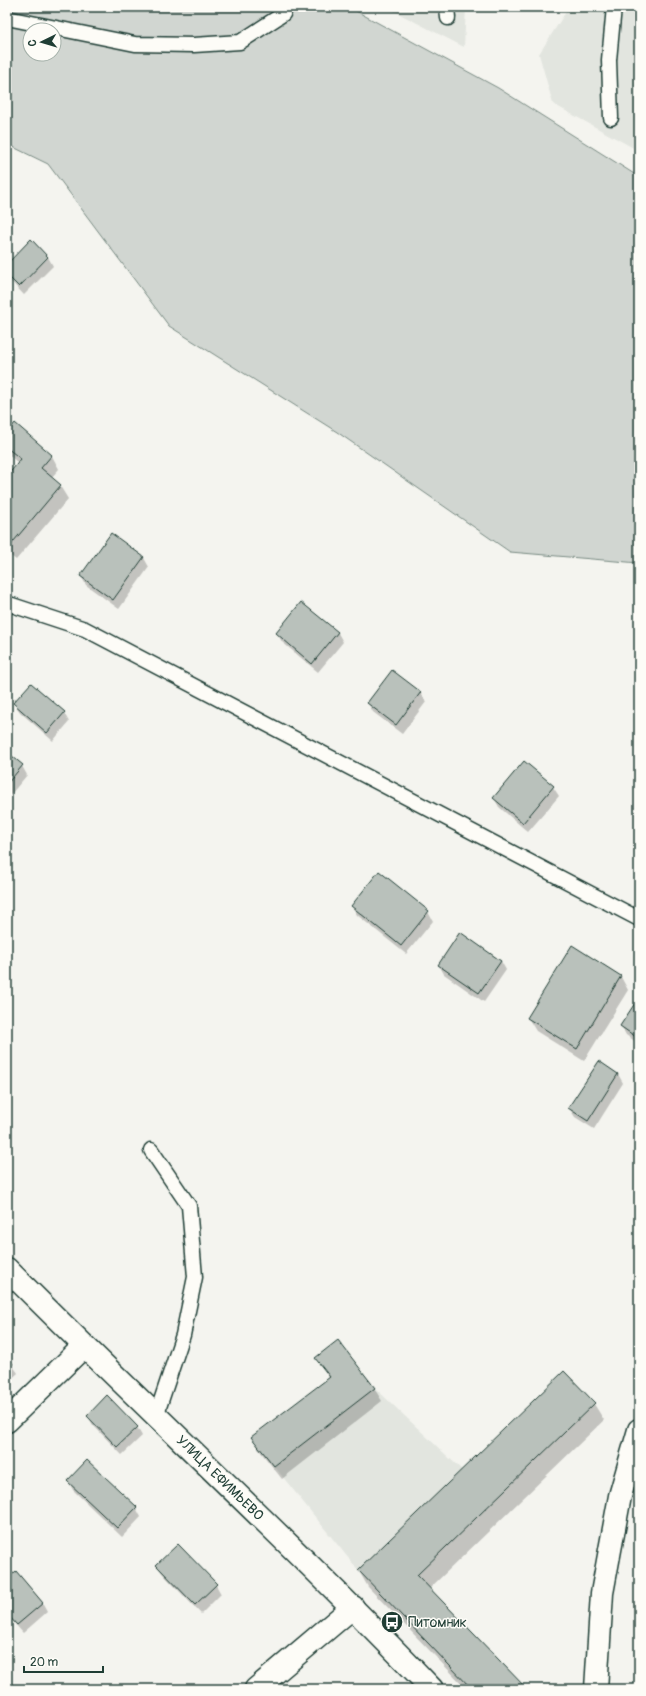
<svg xmlns="http://www.w3.org/2000/svg" width="646" height="1696" viewBox="0 0 646 1696" font-family="Pangolin,sans-serif">
  <style>
    .built { fill: #e2e5df }
    .green { fill: #d1d6d1; stroke: #788a82; fill-rule: evenodd }
    .shadow { fill: #0003 }
    .building { fill: #b9c1bb; stroke: #1f3d34 }
    .lines { fill: none; stroke-linecap: round; stroke-linejoin: round }
    .service-casing { stroke: #1f3d34; stroke-width: 17 }
    .minor-casing { stroke: #1f3d34; stroke-width: 25 }
    .service { stroke: #fdfcf7; stroke-width: 14 }
    .minor { stroke: #fdfcf7; stroke-width: 22 }
    .labels { text-anchor: middle; dominant-baseline: central; stroke-width: 3; stroke-linejoin: round; paint-order: stroke }
    .street-label { font-size: 14px; fill: #1f3d34; stroke: #fdfcf7 }
    .poi-label { font-size: 14px; fill: #1f3d34; stroke: #fdfcf7; text-anchor: start }
  </style>
  <rect width="100%" height="100%" fill="#f4f4ef"/>
  <filter id="ink" filterUnits="userSpaceOnUse"><feTurbulence type="fractalNoise" baseFrequency=".025" numOctaves="2"/><feDisplacementMap in="SourceGraphic" scale="8" xChannelSelector="R" yChannelSelector="G"/><feConvolveMatrix kernelMatrix="1 2 1 2 8 2 1 2 1" color-interpolation-filters="sRGB"/></filter>
  <g filter="url(#ink)">
    <!-- built -->
    <g class="built">
      <path d="M386,7H466L464,47Z"/>
      <path d="M569,7H639V151L553,104L539,54Z"/>
      <path d="M375,1388L462,1470L358,1570L274,1466Z"/>
    </g>
    <!-- green -->
    <path class="green" d="M7,7H354L356,11L498,88L639,177V563L510,552L337,432L169,326L48,164L7,144ZM30,30H54V54H30Z"/>
    <!-- shadow -->
    <g class="shadow">
      <path d="M48,257L53,266L24,295L7,277V265Z"/>
      <path d="M15,425L52,456L59,469L51,478L60,486L68,499L16,560L7,553V477L18,463L7,453V434Z"/>
      <path d="M111,534L144,558L149,567L119,609L86,585L81,576Z"/>
      <path d="M301,603L338,633L343,642L318,672L282,642L277,633Z"/>
      <path d="M392,671L421,693L426,702L402,734L373,712L368,703Z"/>
      <path d="M14,703L64,713L69,722L53,741L20,712Z"/>
      <path d="M7,753L22,766L27,775L7,799Z"/>
      <path d="M524,762L553,787L559,796L528,832L499,807L494,798Z"/>
      <path d="M352,906L428,912L433,921L406,954L357,915Z"/>
      <path d="M572,947L621,977L628,990L584,1061L536,1031L528,1018Z"/>
      <path d="M501,961L506,970L484,1002L444,974L439,965Z"/>
      <path d="M639,999V1044L626,1035L621,1026Z"/>
      <path d="M618,1074L623,1083L594,1129L575,1117L569,1108Z"/>
      <path d="M7,1358L18,1373L7,1383Z"/>
      <path d="M317,1358L374,1388L382,1401L282,1479L260,1451L253,1438L329,1378Z"/>
      <path d="M564,1373L594,1404L604,1420L429,1589L526,1689H467L368,1587L359,1571Z"/>
      <path d="M88,1416L137,1427L142,1436L122,1455L93,1425Z"/>
      <path d="M68,1481L136,1508L141,1517L122,1537L73,1490Z"/>
      <path d="M178,1546L216,1585L221,1594L201,1614L163,1574L157,1566Z"/>
      <path d="M7,1580L42,1603L47,1612L23,1633L7,1615Z"/>
    </g>
    <!-- building -->
    <g class="building">
      <path d="M31,239L48,257L19,287L7,275V264Z"/>
      <path d="M15,423L52,455L41,468L61,485L8,548L7,476L21,459L7,448V433Z"/>
      <path d="M111,533L144,557L113,600L80,576Z"/>
      <path d="M301,602L338,632L312,664L276,633Z"/>
      <path d="M392,670L421,692L396,725L367,703Z"/>
      <path d="M31,683L65,712L47,733L13,703Z"/>
      <path d="M7,752L23,765L7,784Z"/>
      <path d="M524,761L554,786L523,823L493,798Z"/>
      <path d="M379,871L429,911L401,946L351,906Z"/>
      <path d="M460,932L501,961L479,993L438,965Z"/>
      <path d="M572,945L621,976L577,1049L527,1018Z"/>
      <path d="M639,997V1039L620,1026Z"/>
      <path d="M599,1061L618,1074L588,1121L568,1108Z"/>
      <path d="M338,1340L375,1388L274,1466L251,1437L330,1377L315,1358Z"/>
      <path d="M7,1357L13,1364L7,1370Z"/>
      <path d="M564,1371L595,1403L417,1575L527,1689H472L358,1570Z"/>
      <path d="M107,1395L138,1427L117,1447L87,1416Z"/>
      <path d="M87,1460L137,1507L117,1528L67,1481Z"/>
      <path d="M178,1544L217,1584L195,1605L156,1565Z"/>
      <path d="M16,1571L43,1603L17,1625L7,1614V1579Z"/>
    </g>
    <g class="lines">
      <!-- service casing -->
      <g class="service-casing">
        <g id="service">
          <path d="M447,7L448,18"/>
          <path d="M7,18L135,44L194,45L240,42L283,14L286,7"/>
          <path d="M611,118L609,60L614,7"/>
          <path d="M7,606L9,604L85,629L639,919"/>
          <path d="M151,1150L189,1206L195,1277L183,1335L156,1416"/>
        </g>
      </g>
      <!-- minor casing -->
      <g class="minor-casing">
        <g id="minor">
          <path d="M7,1269C147,1410 294,1545 432,1689"/>
          <path d="M7,1421L84,1346"/>
          <path d="M256,1689L353,1607"/>
          <path d="M596,1689L602,1593L620,1496L639,1430"/>
        </g>
      </g>
      <!-- service -->
      <use href="#service" class="service"/>
      <!-- minor -->
      <use href="#minor" class="minor"/>
    </g>
  </g>
  <!-- icons -->
  <defs>
    <g id="bus-disc" transform="scale(1.15)"><circle r="9.5" fill="#1f3d34" stroke="#fdfcf7"/><path d="M-5-6H5V4H4V6H2V4H-2V6H-4V4H-5ZM-3.5-4V0h7V-4ZM-3.5 1.2v1.5H-2V1.2ZM2 1.2v1.5H3.5V1.2Z" fill="#fff"/></g>
  </defs>
  <g fill-rule="evenodd">
    <use href="#bus-disc" x="392" y="1622"/>
  </g>
  <g class="labels">
    <!-- street labels -->
    <g class="street-label">
      <text transform="translate(220 1478) rotate(44)">УЛИЦА ЕФИМЬЕВО</text>
    </g>
    <!-- poi labels -->
    <g class="poi-label">
      <text x="408" y="1622">Питомник</text>
    </g>
  </g>
  <!-- margin -->
  <rect width="646" height="1696" fill="none" stroke="#fdfcf7" stroke-width="24"/>
  <rect x="12" y="12" width="622" height="1672" fill="none" stroke="#1f3d34" stroke-width="1.5" filter="url(#ink)"/>
  <!-- north arrow -->
  <g transform="translate(42 42) rotate(265)"><circle r="19" fill="#fdfcf7" stroke="#a4b0a9"/>
  <path d="M0-3L7 15L0 10L-7 15Z" fill="#1f3d34"/>
  <text y="-6" font-size="11" font-weight="bold" text-anchor="middle" fill="#1f3d34">С</text>
  </g>
  <!-- scale -->
  <path d="M24 1666v6h79v-6" fill="none" stroke="#1f3d34" stroke-width="2"/>
  <text x="30" y="1666" font-size="12" fill="#1f3d34" stroke="#fdfcf7" stroke-width="3" paint-order="stroke">20 m</text>
</svg>
